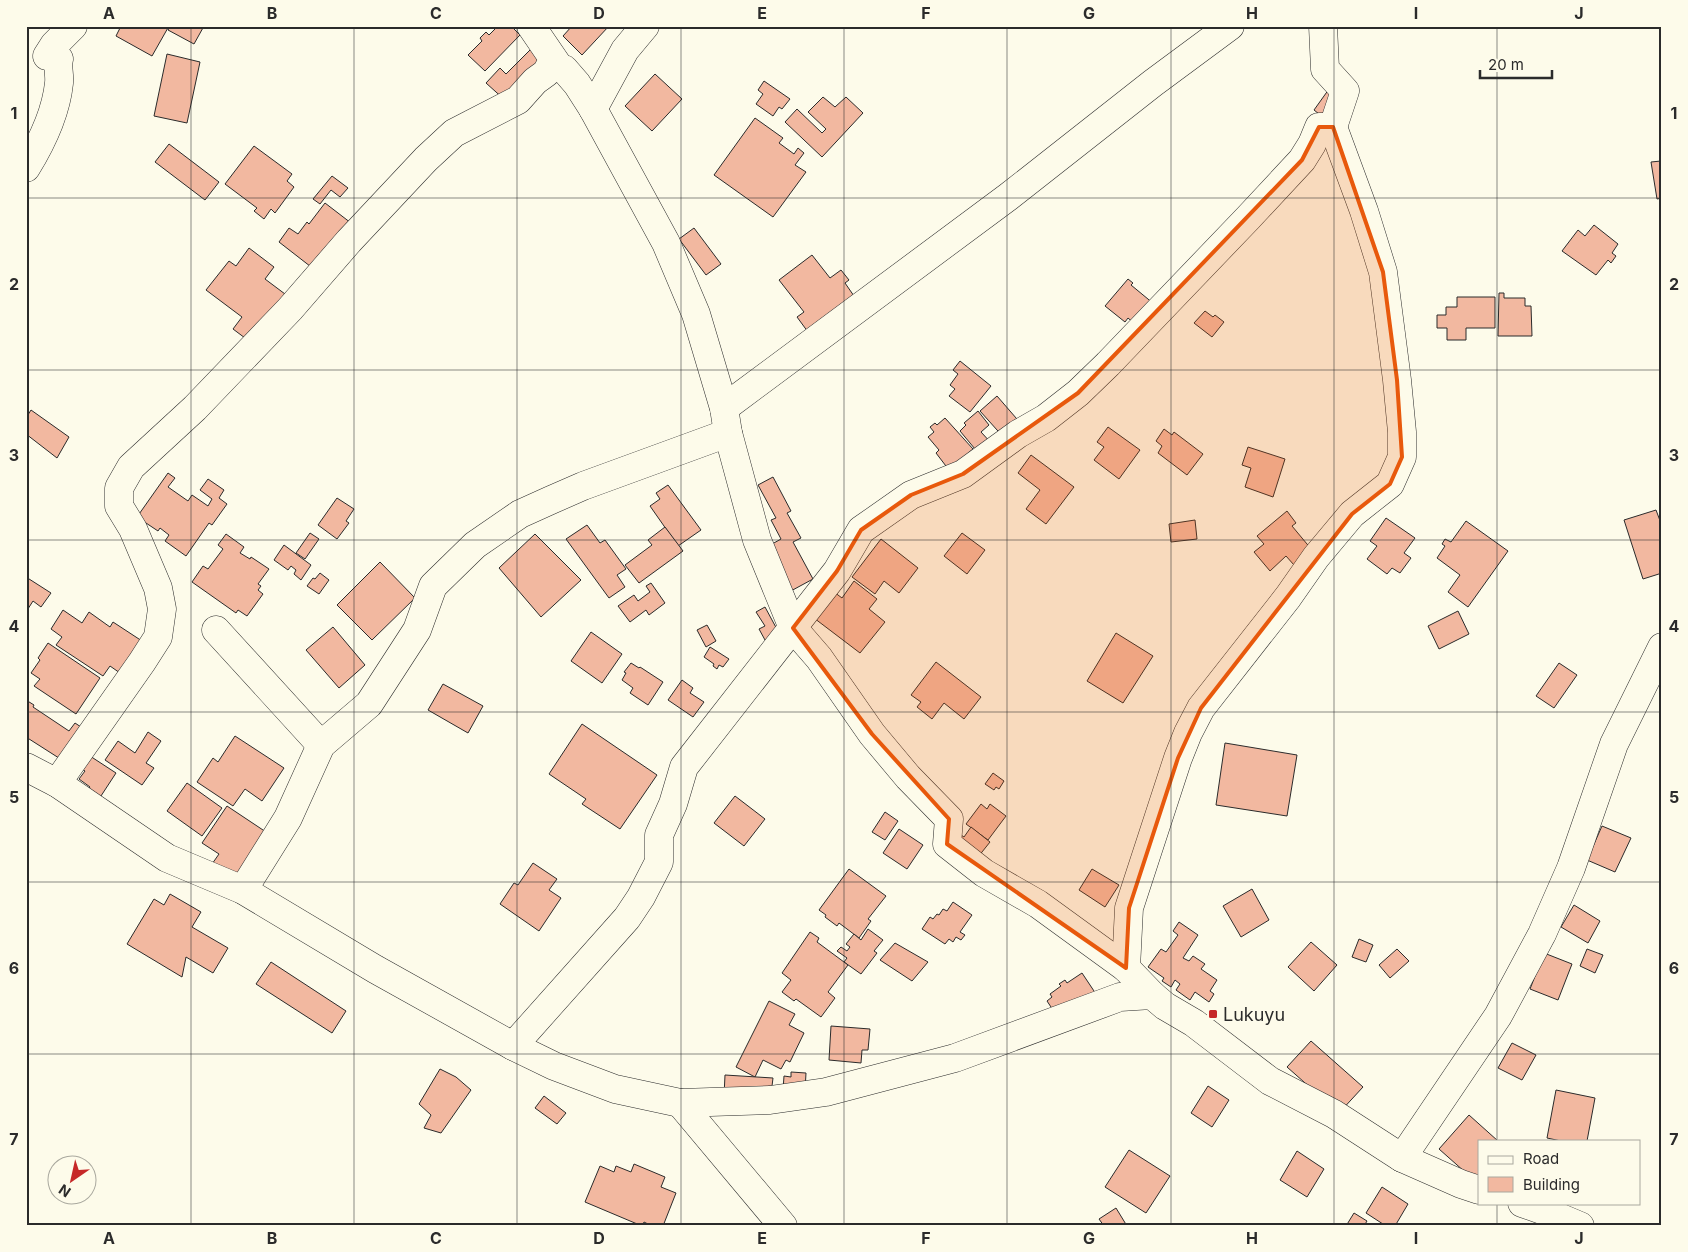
<svg xmlns="http://www.w3.org/2000/svg" width="1688" height="1252" viewBox="0 0 1688 1252" font-family="Inter,sans-serif">
  <style>
    .building { fill: #f2b8a0; stroke: #2b2b2b }
    .lines { fill: none; stroke-linecap: round; stroke-linejoin: round }
    .minor-casing { stroke: #2b2b2b; stroke-width: 29 }
    .minor { stroke: #fdfbea; stroke-width: 28 }
    .marked { fill: #e8590c; fill-opacity: 0.2; stroke: #e8590c; stroke-width: 4; stroke-linejoin: round }
    .grid { fill: none; stroke: #2b2b2b; stroke-width: 1; stroke-opacity: 0.55 }
    .poi-dot { fill: #c62828; stroke: #fdfbea; stroke-width: 2 }
    .labels { text-anchor: middle; dominant-baseline: central; stroke-width: 4; stroke-linejoin: round; paint-order: stroke }
    .poi-label { font-size: 18px; fill: #2b2b2b; stroke: #fdfbea; text-anchor: start }
    .neatline { fill: none; stroke: #2b2b2b; stroke-width: 2 }
    .grid-label { font-size: 16px; text-anchor: middle; font-weight: bold; fill: #2b2b2b }
  </style>
  <rect width="100%" height="100%" fill="#fdfbea"/>
  <!-- building -->
  <g class="building">
    <path d="M121,26H169L152,56L116,36Z"/>
    <path d="M170,26H204L194,44L168,30Z"/>
    <path d="M498,26H511L520,35L485,71L468,55L482,41L480,38L486,32L489,35Z"/>
    <path d="M572,26H609L582,55L563,36Z"/>
    <path d="M532,48L544,60L506,101L486,83L500,68L506,74Z"/>
    <path d="M167,54L200,62L187,123L154,116Z"/>
    <path d="M655,74L682,99L652,131L625,106Z"/>
    <path d="M764,81L790,99L782,109L779,107L773,116L756,104L763,94L758,90Z"/>
    <path d="M1329,89L1340,97L1324,118L1314,110Z"/>
    <path d="M823,97L835,107L846,97L863,113L822,157L785,122L797,109L822,133L826,129L808,112Z"/>
    <path d="M755,118L783,138L779,143L794,154L798,148L804,153L795,165L806,172L773,217L714,175Z"/>
    <path d="M169,144L219,182L205,200L155,162Z"/>
    <path d="M254,146L292,174L287,181L294,187L275,213L271,209L264,219L254,211L257,208L225,184Z"/>
    <path d="M1662,149V198L1657,199L1651,162L1661,161L1660,150Z"/>
    <path d="M332,176L348,188L340,197L331,190L320,204L313,199Z"/>
    <path d="M325,203L351,223L315,270L279,242L289,228L298,234L307,222L309,224Z"/>
    <path d="M1594,225L1618,244L1612,253L1616,256L1611,263L1608,260L1596,275L1562,251L1578,230L1585,236Z"/>
    <path d="M694,228L721,264L706,275L679,239Z"/>
    <path d="M249,248L274,267L265,279L285,294L249,341L233,329L242,317L206,290L229,261L236,266Z"/>
    <path d="M812,255L830,278L841,270L849,280L845,283L854,296L808,332L797,317L804,312L779,280Z"/>
    <path d="M1128,279L1133,283L1131,285L1154,304L1136,325L1128,318L1125,322L1105,306Z"/>
    <path d="M1499,293H1504V298H1525V306H1531L1532,336H1498Z"/>
    <path d="M1457,297H1495V328H1466V340H1447V328H1437V315H1446V307H1457Z"/>
    <path d="M1205,311L1213,317L1215,315L1224,322L1212,337L1194,323Z"/>
    <path d="M960,361L991,386L970,412L949,396L955,389L950,385L958,374L953,370Z"/>
    <path d="M997,396L1023,426L1006,440L980,411Z"/>
    <path d="M31,410L69,437L57,458L26,434V418Z"/>
    <path d="M978,411L989,425L981,432L993,445L980,455L960,431L966,425L964,423Z"/>
    <path d="M945,418L973,449L949,470L936,453L939,450L928,437L934,432L930,427L935,423L937,425Z"/>
    <path d="M1108,427L1140,450L1119,479L1094,460L1104,447L1097,442Z"/>
    <path d="M1164,429L1172,435L1174,432L1203,454L1187,475L1158,453L1162,446L1156,441Z"/>
    <path d="M1248,447L1285,459L1273,497L1245,487L1251,468L1242,465Z"/>
    <path d="M1031,455L1074,487L1046,524L1026,509L1040,490L1018,473Z"/>
    <path d="M168,473L175,478L168,487L188,501L192,495L208,506L212,499L200,490L208,479L224,490L219,498L227,504L212,525L209,523L186,556L165,541L169,535L160,528L158,531L137,517Z"/>
    <path d="M773,477L791,511L787,513L801,538L793,542L813,579L789,592L765,548L781,539L771,520L776,518L758,485Z"/>
    <path d="M668,485L701,530L678,546L650,506L660,499L656,493Z"/>
    <path d="M337,498L354,509L346,521L349,523L337,539L318,525Z"/>
    <path d="M1656,510L1662,526V573L1643,579L1624,520Z"/>
    <path d="M1287,511L1296,523L1292,526L1312,550L1294,565L1286,556L1270,571L1254,552L1264,544L1257,536Z"/>
    <path d="M1386,518L1415,538L1404,553L1411,558L1400,573L1392,568L1387,574L1367,559L1377,546L1370,541Z"/>
    <path d="M1195,520L1197,539L1171,542L1169,524Z"/>
    <path d="M1466,521L1508,551L1468,607L1448,592L1460,575L1437,558L1445,546L1442,544L1445,539L1451,542Z"/>
    <path d="M587,525L600,543L605,540L626,569L617,575L625,587L609,598L566,539Z"/>
    <path d="M665,527L683,551L639,583L625,565L652,545L648,540Z"/>
    <path d="M310,533L319,539L305,559L296,553Z"/>
    <path d="M962,533L985,550L967,574L944,556Z"/>
    <path d="M226,534L244,547L240,553L250,559L251,557L269,569L258,584L261,586L258,590L263,594L247,616L238,610L236,613L192,582L203,566L208,569L223,549L218,545Z"/>
    <path d="M535,534L581,580L541,617L499,568Z"/>
    <path d="M881,539L918,568L899,593L884,581L875,594L852,577Z"/>
    <path d="M284,545L311,565L301,580L294,574L296,570L291,566L288,570L274,560Z"/>
    <path d="M380,562L415,598L372,640L337,605Z"/>
    <path d="M320,573L329,580L319,594L307,586L313,578L315,579Z"/>
    <path d="M26,577L51,593L41,607L33,601L26,612Z"/>
    <path d="M854,581L877,599L869,609L885,622L860,653L810,615L830,589L842,598Z"/>
    <path d="M651,583L665,603L649,615L646,610L630,622L618,606L634,595L638,601L650,592L646,586Z"/>
    <path d="M765,607L779,633L765,640L759,629L765,626L756,612Z"/>
    <path d="M63,610L82,623L89,612L110,627L113,622L142,641L120,673L110,666L103,676L56,645L62,637L51,629Z"/>
    <path d="M1458,611L1469,634L1439,649L1428,626Z"/>
    <path d="M707,625L716,641L706,647L697,630Z"/>
    <path d="M333,627L365,665L339,688L306,650Z"/>
    <path d="M591,632L622,654L602,683L571,661Z"/>
    <path d="M1116,633L1153,656L1123,703L1087,681Z"/>
    <path d="M48,643L100,678L76,714L34,686L40,679L31,673L40,660L38,658Z"/>
    <path d="M710,647L729,659L723,667L719,665L717,669L713,666L714,664L704,657Z"/>
    <path d="M936,662L981,697L964,719L944,703L932,719L917,707L921,702L911,695Z"/>
    <path d="M631,663L639,668L640,667L663,682L648,705L630,693L633,688L622,680L626,673L624,672Z"/>
    <path d="M1559,663L1577,675L1554,708L1536,696Z"/>
    <path d="M682,680L693,688L690,693L704,702L693,717L668,700Z"/>
    <path d="M443,684L483,706L468,733L428,710Z"/>
    <path d="M26,700L34,705L33,707L69,731L75,723L84,729L62,760L26,737Z"/>
    <path d="M582,724L657,775L620,829L582,804L586,799L549,774Z"/>
    <path d="M148,732L161,741L146,763L154,768L142,785L105,760L118,741L135,753Z"/>
    <path d="M235,736L284,768L262,801L245,789L233,806L197,782L213,758L218,762Z"/>
    <path d="M1225,743L1297,755L1287,816L1216,805Z"/>
    <path d="M90,756L116,773L99,799L87,791L90,787L79,779L85,771L82,769Z"/>
    <path d="M993,773L1004,781L999,789L996,787L994,790L985,784Z"/>
    <path d="M187,783L222,808L202,836L167,811Z"/>
    <path d="M735,796L765,819L744,846L714,823Z"/>
    <path d="M981,804L987,809L990,804L1006,816L988,840L966,824Z"/>
    <path d="M227,806L269,834L237,881L212,864L219,854L202,843Z"/>
    <path d="M885,812L898,821L885,840L872,832Z"/>
    <path d="M1602,826L1631,838L1615,872L1587,860Z"/>
    <path d="M971,827L990,842L974,862L952,846L961,835L964,837Z"/>
    <path d="M899,829L923,845L907,869L883,853Z"/>
    <path d="M533,863L557,879L549,890L561,898L539,931L500,904L514,883L518,885Z"/>
    <path d="M849,869L886,896L868,919L871,921L859,938L839,923L837,926L825,917L826,915L819,910Z"/>
    <path d="M1092,869L1119,885L1105,907L1079,890Z"/>
    <path d="M1252,889L1269,920L1241,937L1223,906Z"/>
    <path d="M170,894L201,912L192,927L228,948L213,973L186,957L182,977L127,944L154,899L164,905Z"/>
    <path d="M953,902L972,915L960,932L965,935L961,940L956,937L953,942L949,939L945,944L922,929L930,917L933,919L937,914L939,915L943,909L947,911Z"/>
    <path d="M1574,905L1600,921L1588,943L1561,927Z"/>
    <path d="M1179,922L1198,935L1183,958L1189,961L1193,956L1205,964L1201,969L1217,980L1210,991L1214,994L1209,1002L1195,992L1190,1000L1176,990L1180,984L1175,980L1171,987L1162,981L1164,978L1148,967L1161,949L1166,952L1178,935L1173,931Z"/>
    <path d="M868,929L883,940L874,951L877,953L861,974L844,962L847,958L837,951L841,947L847,951L850,947L846,944L854,934L861,940Z"/>
    <path d="M810,932L819,938L817,942L848,965L828,992L835,998L821,1017L796,999L794,1001L782,992L791,980L782,973Z"/>
    <path d="M1359,939L1373,945L1366,962L1352,957Z"/>
    <path d="M1311,942L1337,965L1314,991L1288,967Z"/>
    <path d="M895,943L928,962L912,981L880,960Z"/>
    <path d="M1397,949L1409,961L1390,978L1379,965Z"/>
    <path d="M1587,949L1603,955L1595,973L1580,966Z"/>
    <path d="M1544,953L1572,964L1558,1000L1530,989Z"/>
    <path d="M271,962L346,1011L332,1033L256,984Z"/>
    <path d="M1082,973L1098,997L1055,1013L1047,1001L1052,997L1050,994L1061,986L1059,984L1065,980L1067,983Z"/>
    <path d="M769,1001L795,1014L789,1025L804,1033L790,1062L786,1060L781,1069L763,1060L755,1077L736,1067Z"/>
    <path d="M831,1026L870,1029L868,1050H862L861,1063L829,1060Z"/>
    <path d="M1311,1041L1363,1087L1339,1113L1287,1067Z"/>
    <path d="M1512,1043L1536,1055L1522,1080L1498,1068Z"/>
    <path d="M440,1069L456,1077L471,1090L441,1133L424,1128L431,1115L419,1104Z"/>
    <path d="M791,1072L806,1073L805,1091L783,1090L784,1076L791,1077Z"/>
    <path d="M725,1075L773,1078L772,1086L724,1096Z"/>
    <path d="M1208,1086L1229,1100L1212,1127L1191,1113Z"/>
    <path d="M1556,1090L1595,1098L1587,1141H1561L1547,1138Z"/>
    <path d="M544,1096L566,1113L557,1124L535,1108Z"/>
    <path d="M1469,1115L1498,1141H1479V1174L1474,1180L1439,1149Z"/>
    <path d="M1129,1150L1170,1176L1146,1213L1105,1187Z"/>
    <path d="M1297,1151L1324,1169L1307,1197L1280,1180Z"/>
    <path d="M634,1164L665,1177L661,1187L676,1193L663,1226H652L644,1222L642,1226L585,1202L600,1166L614,1172L616,1166L631,1172Z"/>
    <path d="M1382,1187L1408,1204L1395,1226H1386L1366,1213Z"/>
    <path d="M1116,1208L1127,1226H1104L1099,1219Z"/>
    <path d="M1354,1213L1367,1221L1364,1226H1346Z"/>
  </g>
  <g class="lines">
    <!-- minor casing -->
    <g class="minor-casing">
      <g id="minor">
        <path d="M531,26L559,67"/>
        <path d="M593,109L625,50L645,26"/>
        <path d="M26,168C42,142 56,113 59,83C60,75 57,67 59,59L47,56L54,45L73,26"/>
        <path d="M724,408L1008,197L1153,83L1230,26"/>
        <path d="M216,630L321,745"/>
        <path d="M26,767L57,783L167,858L243,890L375,969L513,1046L554,1066L615,1089L680,1103L770,1100L826,1092L955,1058L1120,997L1152,995L1165,1006L1194,1023L1270,1081L1334,1114L1402,1158L1461,1184L1479,1190"/>
        <path d="M57,783L142,662L158,637L162,609L158,588L133,529L119,506V488L131,467L195,408L290,309L349,241L426,159L454,133L518,100L535,81L546,73L550,66L564,69L577,84L593,109L666,243L696,314L724,408L728,433L757,540L793,628L819,658L872,734L908,777L949,819L947,844L984,873L1038,904L1126,968L1152,995"/>
        <path d="M243,890L288,818L321,745L369,704L417,630L433,586L475,545L520,514L551,500L583,486L728,433"/>
        <path d="M1126,968L1129,908L1178,758L1188,733L1201,708L1288,597L1316,557L1352,514L1390,484L1402,457V432L1397,380L1383,272L1364,211L1333,127"/>
        <path d="M513,1046L627,918L641,897L659,862V835L673,804L684,767L837,571L861,530L911,495L963,474L1018,434L1046,418L1078,393L1108,364L1248,218L1302,160L1312,144L1319,127H1333L1345,91L1325,69L1323,26"/>
        <path d="M680,1103L783,1226"/>
        <path d="M1402,1158L1498,1016L1542,934L1571,868L1614,744L1662,647"/>
        <path d="M1522,1203L1542,1210L1580,1226"/>
      </g>
    </g>
    <!-- minor -->
    <use href="#minor" class="minor"/>
  </g>
  <!-- marked area -->
  <path class="marked" d="M1319,127H1333L1383,272L1397,380L1402,457L1390,484L1352,514L1201,708L1178,758L1129,908L1126,968L947,844L949,819L872,734L793,628L837,571L861,530L911,495L963,474L1078,393L1302,160Z"/>
  <!-- grid -->
  <path class="grid" d="M191,26V1226M354,26V1226M517,26V1226M681,26V1226M844,26V1226M1007,26V1226M1171,26V1226M1334,26V1226M1497,26V1141M26,198H1662M26,370H1662M26,540H1662M26,712H1662M26,882H1662M26,1054H1662M1497,1203V1226"/>
  <!-- markers -->
  <rect class="poi-dot" x="1208" y="1009" width="10" height="10" rx="2.5"/>
  <g class="labels">
    <!-- poi labels -->
    <g class="poi-label">
      <text x="1223" y="1014">Lukuyu</text>
    </g>
  </g>
  <!-- border -->
  <rect width="1688" height="1252" fill="none" stroke="#fdfbea" stroke-width="55"/>
  <!-- legend -->
  <rect x="1478" y="1140" width="162" height="65" fill="#fdfbea" stroke="#a9a89e"/>
  <rect x="1488" y="1156" width="25" height="8" fill="#fdfbea" stroke="#a9a89e"/>
  <text x="1523" y="1164" font-size="15" fill="#2b2b2b">Road</text>
  <rect x="1488" y="1177" width="25" height="15" fill="#f2b8a0" stroke="#a9a89e"/>
  <text x="1523" y="1190" font-size="15" fill="#2b2b2b">Building</text>
  <!-- north arrow -->
  <g transform="translate(72 1180) rotate(214)"><circle r="24" fill="#fdfbea" stroke="#a9a89e"/>
  <path d="M0-4L9 19L0 12L-9 19Z" fill="#c62828"/>
  <text y="-8" font-size="14" font-weight="bold" text-anchor="middle" fill="#2b2b2b">N</text>
  </g>
  <!-- scale -->
  <path d="M1480 70v8h72v-8" fill="none" stroke="#2b2b2b" stroke-width="2.5"/>
  <text x="1488" y="70" font-size="15" fill="#2b2b2b" stroke="#fdfbea" stroke-width="4" paint-order="stroke">20 m</text>
  <rect x="28" y="28" width="1632" height="1196" class="neatline"/>
  <g class="grid-label">
    <text x="109" y="19">A</text>
    <text x="272" y="19">B</text>
    <text x="436" y="19">C</text>
    <text x="599" y="19">D</text>
    <text x="762" y="19">E</text>
    <text x="926" y="19">F</text>
    <text x="1089" y="19">G</text>
    <text x="1252" y="19">H</text>
    <text x="1416" y="19">I</text>
    <text x="1579" y="19">J</text>
    <text x="14" y="119">1</text>
    <text x="1674" y="119">1</text>
    <text x="14" y="290">2</text>
    <text x="1674" y="290">2</text>
    <text x="14" y="461">3</text>
    <text x="1674" y="461">3</text>
    <text x="14" y="632">4</text>
    <text x="1674" y="632">4</text>
    <text x="14" y="803">5</text>
    <text x="1674" y="803">5</text>
    <text x="14" y="974">6</text>
    <text x="1674" y="974">6</text>
    <text x="14" y="1145">7</text>
    <text x="1674" y="1145">7</text>
    <text x="109" y="1244">A</text>
    <text x="272" y="1244">B</text>
    <text x="436" y="1244">C</text>
    <text x="599" y="1244">D</text>
    <text x="762" y="1244">E</text>
    <text x="926" y="1244">F</text>
    <text x="1089" y="1244">G</text>
    <text x="1252" y="1244">H</text>
    <text x="1416" y="1244">I</text>
    <text x="1579" y="1244">J</text>
  </g>
</svg>
